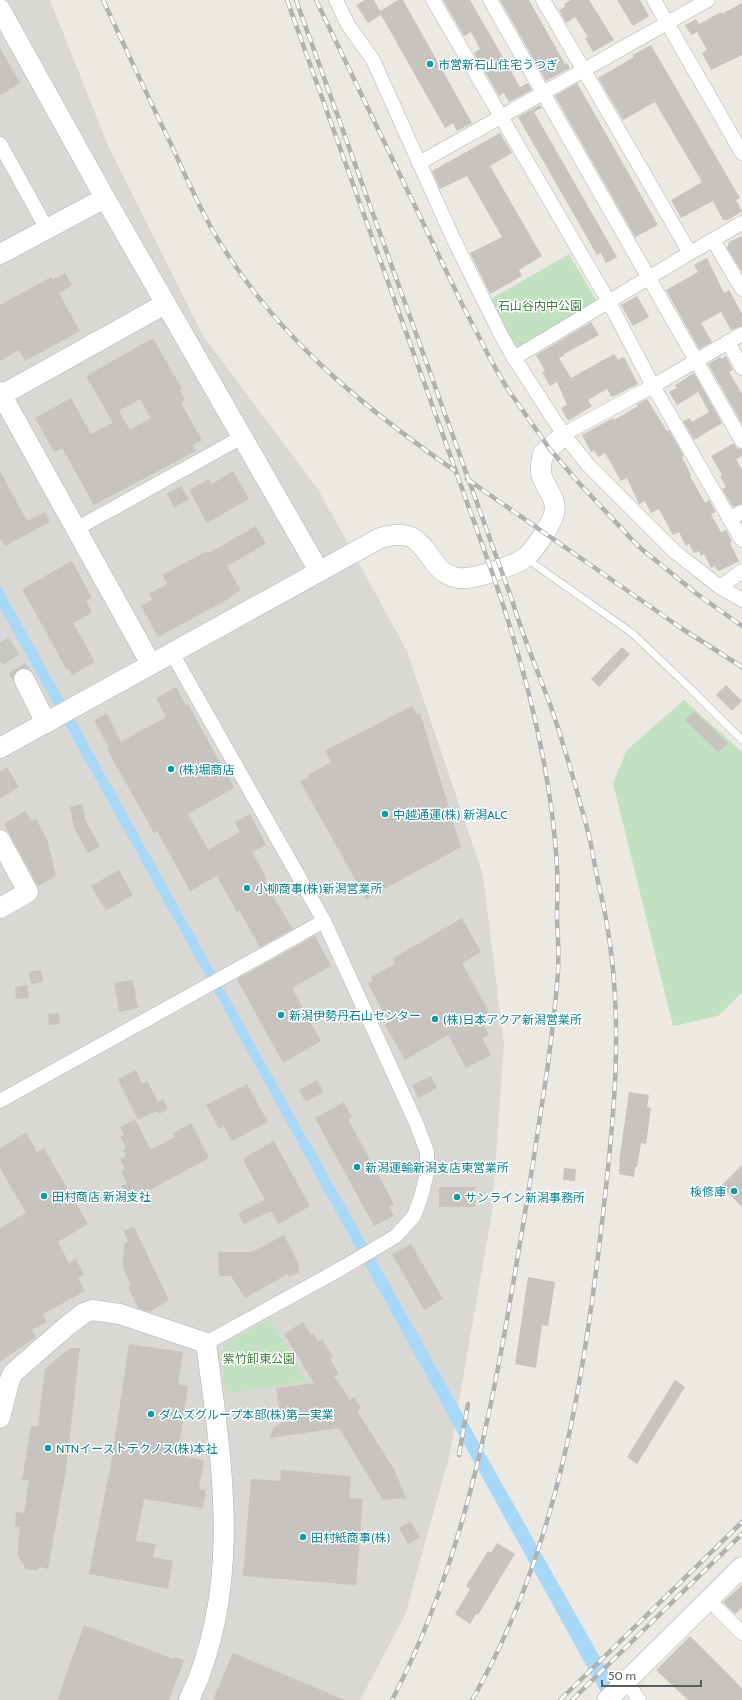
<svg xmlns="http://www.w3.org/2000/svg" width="742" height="1700" viewBox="0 0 742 1700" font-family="Cabin,'Noto Sans JP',sans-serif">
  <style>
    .industrial { fill: #dad8d4 }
    .green { fill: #c2e1c0 }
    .water { fill: #a7d8f7 }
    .building { fill: #c7c3be; fill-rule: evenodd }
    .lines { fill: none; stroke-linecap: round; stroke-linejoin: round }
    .secondary-tunnel { stroke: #c7c6c2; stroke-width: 20; stroke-dasharray: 20 10; stroke-linecap: butt }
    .lane-casing { stroke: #afb2b6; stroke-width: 8 }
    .street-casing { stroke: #afb2b6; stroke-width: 15 }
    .secondary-casing { stroke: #aeb2b6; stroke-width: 21 }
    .lane { stroke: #fff; stroke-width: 7 }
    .street { stroke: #fff; stroke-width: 14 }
    .secondary { stroke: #fff; stroke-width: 20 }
    .rail-casing { stroke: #b0b1b1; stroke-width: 4.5 }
    .rail { stroke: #fff; stroke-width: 3; stroke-dasharray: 9; stroke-linecap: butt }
    .culture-dot { fill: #0f9aa8; stroke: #fff; stroke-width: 1.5 }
    .labels { text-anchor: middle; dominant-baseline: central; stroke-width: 3; stroke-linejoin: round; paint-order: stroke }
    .culture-label { font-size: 12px; fill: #0d838f; stroke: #fff; text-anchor: start }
    .park-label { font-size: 12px; fill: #3c7e3c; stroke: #fff }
  </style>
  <rect width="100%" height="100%" fill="#ebe9e2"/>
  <!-- industrial -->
  <path class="industrial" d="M0,0H50L109,148L202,334L319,491L407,651L483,875L504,1045L492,1212L450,1453L405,1615L360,1700H0Z"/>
  <!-- green -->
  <g class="green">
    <path d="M569,254L599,305L518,352L491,299Z"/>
    <path d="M684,700L742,752V993L718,1016L673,1026L613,783L627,750Z"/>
    <path d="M270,1319L307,1381L226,1394L220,1356L228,1341Z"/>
  </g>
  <!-- water -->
  <path class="water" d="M0,585L281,1092L624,1700H607L602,1694L213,989L0,608Z"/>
  <!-- building -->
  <g class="building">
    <path d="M365,0H374L380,11L398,0H403L472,123L457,131L453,123L445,128L381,15L368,23L356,5Z"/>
    <path d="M443,0H470L520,87L528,83L532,90L509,102L504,93L499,96L474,53L480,49L471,32L464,36Z"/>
    <path d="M500,0H529L565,64L567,63L570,68L546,81Z"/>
    <path d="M571,0H589L614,40L593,52L585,38L588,37L575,17L566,23L559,10L565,7L564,4Z"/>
    <path d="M617,0H640L649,16L633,26Z"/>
    <path d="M742,3V55L711,70L702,53L707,50L697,32L691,35L685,25L696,19L699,24L721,12L722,14Z"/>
    <path d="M651,45L740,198L736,200L742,211L728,220H723L713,201L681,218L671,200L702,182L655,102L623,120L598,78L634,57L632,55Z"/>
    <path d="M0,48L20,83L0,95Z"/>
    <path d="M577,83L658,225L635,237L555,96Z"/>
    <path d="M540,105L542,108L534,112L617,257L606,263L601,253L597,255L518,117Z"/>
    <path d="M500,133L512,153L490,166L542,256L519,270L522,276L490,294L470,253L502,237L467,176L440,189L432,171Z"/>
    <path d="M742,236V272L727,248L729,242Z"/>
    <path d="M707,258L724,293L729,290L742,314V326L731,330L721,312L701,323L712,342L699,349L666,290L698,272L694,265Z"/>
    <path d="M65,273L72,285L59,293L80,331L25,361L19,350L0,361V305L51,277L52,280Z"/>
    <path d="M637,296L649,317L633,326L621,305Z"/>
    <path d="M591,322L599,335L564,354L565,355L559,358L571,378L614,354L618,360L624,357L638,384L612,397L607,389L588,400L592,406L568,421L561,408L567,405L557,382L550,386L542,372L545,371L536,355Z"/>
    <path d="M153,338L182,389L180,391L185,400L181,403L202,440L193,445L196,451L94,505L62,448L54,452L35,418L71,398L91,434L113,423L86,376ZM140,399L151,418L130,430L119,411Z"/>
    <path d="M726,356L733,370L729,372L742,394V424L708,364L720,357L721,359Z"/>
    <path d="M694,373L722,423L694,440L683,421L690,418L692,422L709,412L698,392L677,405L669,392L677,388L675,385Z"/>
    <path d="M647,399L667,431L669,430L684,456L682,457L691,475L690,476L705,503L709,500L716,512L711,514L721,532L726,530L732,541L730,543L739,561L730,566L718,571L715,566L711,568L704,554L701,556L699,551L694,553L689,544L686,546L679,532L673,535L659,509L651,513L645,501L639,504L627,478L621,481L605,453L598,457L594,450L591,452L582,435L613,418L614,420L638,406L637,404Z"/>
    <path d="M734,443L737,448L742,449V456L736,459L742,470V504L733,507L722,489L726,487L720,476L722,475L711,456Z"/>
    <path d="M0,471L27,521L45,512L50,522L5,546L0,538Z"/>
    <path d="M233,471L249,499L207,523L189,490L209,479L212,484Z"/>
    <path d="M181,486L189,499L174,508L167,494Z"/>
    <path d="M256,526L266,544L227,566L241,590L231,596L232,597L158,637L141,606L152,600L149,594L167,584L162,575L207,551L209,553Z"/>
    <path d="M72,561L92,598L86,601L92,613L73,623L95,662L72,675L69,669L67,670L22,589Z"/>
    <path d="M622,647L630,654L599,687L591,679Z"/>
    <path d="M726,685L742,701L732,711L716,695Z"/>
    <path d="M176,687L186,706L188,704L234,788L188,814L208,850L240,832L235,822L250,814L266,845L252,852L267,879L265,880L272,892L271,893L293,929L260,947L239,910L237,912L217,876L190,891L157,831L154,833L107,749L109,748L94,720L107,713L121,742L166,717L156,698Z"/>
    <path d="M412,706L417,714L420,713L461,847L366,899L300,781L308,777V775L331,762L325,751Z"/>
    <path d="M694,711L728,743L718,752L685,720Z"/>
    <path d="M7,767L19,787L0,799V771Z"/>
    <path d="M82,804L86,822L100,846L88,853L73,826H74L70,807Z"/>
    <path d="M25,811L32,821L36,819L48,842L56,876L38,886L4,824Z"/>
    <path d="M119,870L133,895L106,911L91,886Z"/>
    <path d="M462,918L481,952L462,963L489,1012L479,1017L489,1035L482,1038L491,1055L466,1068L448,1035L405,1060L385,1025L389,1022L368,984L373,981L371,977L395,964L392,959Z"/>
    <path d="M315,936L331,966L292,988L321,1041L283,1063L237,979Z"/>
    <path d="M41,970L43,982L31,984L29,972Z"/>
    <path d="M133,980L138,1008L119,1012L114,983Z"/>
    <path d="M27,985L29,998L16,999L15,987Z"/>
    <path d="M59,1013L60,1024L49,1025L48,1014Z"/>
    <path d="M136,1070L142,1084L147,1081L158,1102L163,1099L168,1109L159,1114L157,1111L138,1120L118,1079Z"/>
    <path d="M431,1076L437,1088L418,1098L412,1085Z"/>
    <path d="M317,1080L324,1092L306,1102L299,1090Z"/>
    <path d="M247,1084L268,1122L232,1141L224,1126L219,1129L206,1105Z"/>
    <path d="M629,1092L649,1095L647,1107L651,1108L646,1144L641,1143L637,1167H635L634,1177L619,1174L620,1163L619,1162Z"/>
    <path d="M344,1102L352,1117L348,1119L394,1204L389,1207L394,1216L374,1226L315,1118Z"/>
    <path d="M135,1119L151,1150L175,1137L173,1133L191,1123L209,1158L129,1201L121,1186L127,1183L121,1172L125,1169L120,1159L126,1156L123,1150L126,1148L120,1136L124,1135L120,1127Z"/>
    <path d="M26,1133L37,1152L44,1148L88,1224L58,1242L69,1263L76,1259L84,1275L78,1278L85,1291L43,1314L47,1322L32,1330L36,1337L0,1362V1228L26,1213L0,1168V1148Z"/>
    <path d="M274,1141L310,1206L278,1224L271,1211L244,1224L238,1213L265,1200L244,1162V1158Z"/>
    <path d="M742,1165V1207L721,1186Z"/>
    <path d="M564,1168L576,1169L575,1181L563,1180Z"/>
    <rect x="439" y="1187" width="36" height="20"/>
    <path d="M134,1227L169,1300L150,1312L138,1308L128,1287L131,1285L123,1268L124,1244L128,1242L124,1231Z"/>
    <path d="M284,1235L300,1267L298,1268L300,1272L289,1277L288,1274L245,1298L231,1276H219L218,1252H252Z"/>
    <path d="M411,1244L443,1299L424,1310L392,1254Z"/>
    <path d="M528,1277L555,1282L548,1326L542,1325L536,1368L515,1364Z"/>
    <path d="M303,1322L311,1335L313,1333L318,1342L322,1339L333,1357L330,1359L339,1374L334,1376L350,1400L354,1397L361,1408L357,1411L394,1469L406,1498L383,1500L339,1428L269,1438L274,1427L281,1423L276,1388L314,1383L284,1334Z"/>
    <path d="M129,1344L183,1352L178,1384L188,1386L179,1447L188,1448L187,1457L204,1460L199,1489L206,1490L203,1508L144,1499L136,1541L156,1544L153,1557L173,1561L168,1589L89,1574L108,1477H109Z"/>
    <path d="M70,1348H80L66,1470L48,1569L40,1567L37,1570H31L26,1569L18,1556V1543L20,1527L15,1526L16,1512L24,1513L29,1480H22L31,1426H38L45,1369Z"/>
    <path d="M675,1380L685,1387L637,1464L627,1457Z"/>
    <path d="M281,1470L351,1476L349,1498L363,1499L356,1585L243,1576L251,1479L280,1481Z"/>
    <path d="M410,1521L420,1537L408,1544L399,1528Z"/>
    <path d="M497,1543L515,1554L478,1615L476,1614L470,1624L455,1614L470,1589L466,1586L488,1551L491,1553Z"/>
    <path d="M742,1585V1608L735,1614L723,1602Z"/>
    <path d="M84,1625L173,1659L174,1657L184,1660L169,1700H58L66,1675Z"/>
    <path d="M690,1636L742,1688V1700H688L656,1670Z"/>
    <path d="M233,1653L345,1700H213Z"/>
  </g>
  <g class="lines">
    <!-- secondary-tunnel -->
    <path class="secondary-tunnel" d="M0,643L24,679"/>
    <!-- lane casing -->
    <g class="lane-casing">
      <path id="lane" d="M527,559L632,633L691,689L742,740"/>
    </g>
    <!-- street casing -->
    <g class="street-casing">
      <g id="street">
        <path d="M336,0L348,25L373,60L453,238L501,335L514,358L564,435L589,466L675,552L720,587L742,600"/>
        <path d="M433,0L609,302L653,386L742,540"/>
        <path d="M490,0L742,441"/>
        <path d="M543,0L690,253"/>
        <path d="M654,0L742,153"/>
        <path d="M0,144L47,229"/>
        <path d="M419,163L708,0"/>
        <path d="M713,240L742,289"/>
        <path d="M728,342L742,368"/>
        <path d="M514,358L690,253L742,223"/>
        <path d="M564,435L573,429L653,386L742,334"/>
        <path d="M729,519L742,512"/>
        <path d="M76,529L242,437"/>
        <path d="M720,587L742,571"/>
        <path d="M172,653L324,921L417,1125L427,1152V1173L421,1197L414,1216L396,1236L342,1268L206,1343"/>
        <path d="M0,1101L324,921"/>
        <path d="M709,1600L742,1633"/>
        <path d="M626,1680L639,1700"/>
      </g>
    </g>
    <!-- secondary casing -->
    <g class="secondary-casing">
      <g id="secondary">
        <path d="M0,9L105,198L319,571"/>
        <path d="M0,254L105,198"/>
        <path d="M0,392L151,664"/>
        <path d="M0,396L165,304"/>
        <path d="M24,679L46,723"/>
        <path d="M0,748L380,538C411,529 417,538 434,562C438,567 442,572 447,574C453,577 459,579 465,578C477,578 517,565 526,557C534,550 549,528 553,517C560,496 543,489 541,472C540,466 542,460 543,454L564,435"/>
        <path d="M0,840L28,892L0,908"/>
        <path d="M0,1418L9,1382L13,1373L67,1326L84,1313L92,1310L120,1314L206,1343C222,1463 243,1586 189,1700"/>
        <path d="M607,1700L742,1567"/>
      </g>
    </g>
    <!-- lane -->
    <use href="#lane" class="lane"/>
    <!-- street -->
    <use href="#street" class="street"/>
    <!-- secondary -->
    <use href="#secondary" class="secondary"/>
    <!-- rail casing -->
    <g class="rail-casing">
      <g id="rail">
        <path d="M103,0C125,47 147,95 170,142C184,172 197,203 213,231C273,334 359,404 455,471"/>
        <path d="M287,0L492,572C525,667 551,766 557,866C558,884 557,901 557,919C558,936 559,954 558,971C556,1002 552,1033 548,1064C540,1118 532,1171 523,1225C496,1387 469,1553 392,1700"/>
        <path d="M296,0L513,603C524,640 539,674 552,710C566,751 578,794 589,836C593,852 595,869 599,886C602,899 605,912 607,925C624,1021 614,1119 603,1214C584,1382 557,1552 472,1700"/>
        <path d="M316,0L463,306L493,364L507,388L549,448L577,481L638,546L697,594L742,626"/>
        <path d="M467,479L681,628L742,667"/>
        <path d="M459,1455L468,1404"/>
        <path d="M560,1700L742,1522"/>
        <path d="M572,1700L742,1534"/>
      </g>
    </g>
    <!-- rail -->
    <use href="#rail" class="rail"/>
  </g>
  <!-- markers -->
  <g class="culture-dot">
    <circle cx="430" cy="64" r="4"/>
    <circle cx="171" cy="769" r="4"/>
    <circle cx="385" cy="814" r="4"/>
    <circle cx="247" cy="888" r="4"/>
    <circle cx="281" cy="1015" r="4"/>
    <circle cx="435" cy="1019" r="4"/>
    <circle cx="357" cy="1167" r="4"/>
    <circle cx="734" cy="1191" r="4"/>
    <circle cx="44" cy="1196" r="4"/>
    <circle cx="457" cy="1197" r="4"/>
    <circle cx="151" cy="1414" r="4"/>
    <circle cx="48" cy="1448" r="4"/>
    <circle cx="303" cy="1537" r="4"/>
  </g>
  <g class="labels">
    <!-- culture labels -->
    <g class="culture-label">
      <text x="438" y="64">市営新石山住宅うつぎ</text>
      <text x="179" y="769">(株)堀商店</text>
      <text x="393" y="814">中越通運(株) 新潟ALC</text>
      <text x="255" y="888">小柳商事(株)新潟営業所</text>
      <text x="289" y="1015">新潟伊勢丹石山センター</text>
      <text x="443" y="1019">(株)日本アクア新潟営業所</text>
      <text x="365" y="1167">新潟運輸新潟支店東営業所</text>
      <text x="726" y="1191" text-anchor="end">検修庫</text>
      <text x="52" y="1196">田村商店 新潟支社</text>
      <text x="465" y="1197">サンライン新潟事務所</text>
      <text x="159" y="1414">ダムズグループ本部(株)第一実業</text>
      <text x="56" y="1448">NTNイーストテクノス(株)本社</text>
      <text x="311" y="1537">田村紙商事(株)</text>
    </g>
    <!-- park labels -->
    <g class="park-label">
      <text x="540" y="305">石山谷内中公園</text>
      <text x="259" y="1358">紫竹卸東公園</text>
    </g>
  </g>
  <!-- scale -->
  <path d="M602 1680v6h99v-6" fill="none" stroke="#5a5e61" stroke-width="2"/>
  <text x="608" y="1680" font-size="12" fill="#5a5e61" stroke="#ffffff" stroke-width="3" paint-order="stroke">50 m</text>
</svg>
